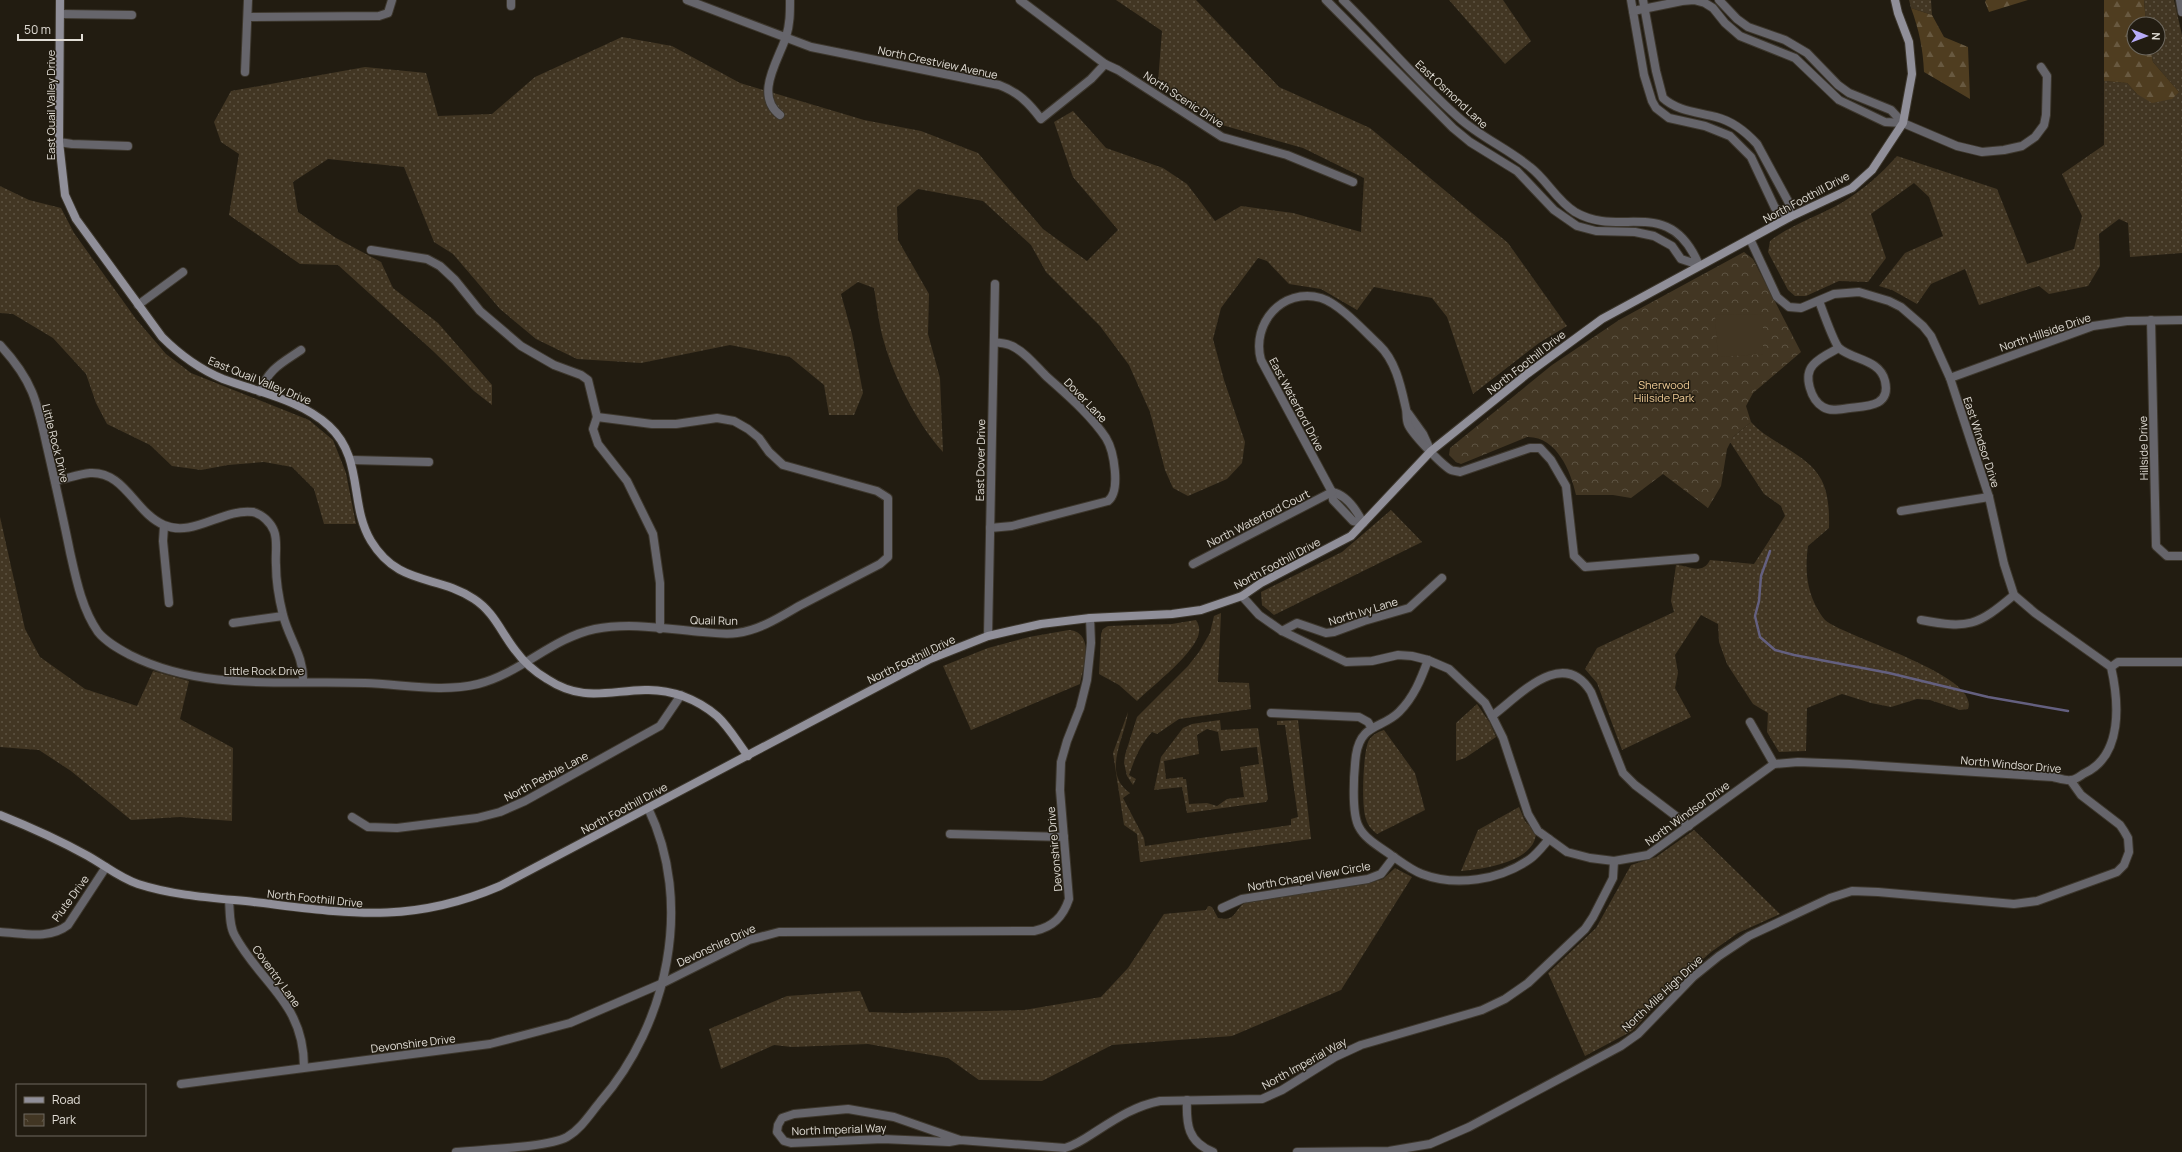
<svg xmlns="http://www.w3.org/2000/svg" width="2182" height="1152" viewBox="0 0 2182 1152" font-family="Manrope,sans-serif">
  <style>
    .grass { fill: url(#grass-dots); fill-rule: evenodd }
    .forest { fill: url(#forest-firs) }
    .park { fill: url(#park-crowns) }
    .pitch { fill: #423623 }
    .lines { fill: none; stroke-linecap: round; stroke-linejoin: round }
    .stream { stroke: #646080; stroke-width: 2.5 }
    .street-casing { stroke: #3d372d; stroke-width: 10 }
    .secondary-casing { stroke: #3d372d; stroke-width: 10 }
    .street { stroke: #66656b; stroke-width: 8 }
    .secondary { stroke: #908f99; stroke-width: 8 }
    .labels { text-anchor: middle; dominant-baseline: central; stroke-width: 3; stroke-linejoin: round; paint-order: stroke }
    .street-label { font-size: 11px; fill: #e1ddd6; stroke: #221c11 }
    .park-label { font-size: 11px; fill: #f2ce98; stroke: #221c11 }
  </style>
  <defs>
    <pattern id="grass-dots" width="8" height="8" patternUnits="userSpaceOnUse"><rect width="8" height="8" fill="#423623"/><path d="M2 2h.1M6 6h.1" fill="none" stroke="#5d5342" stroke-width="1.8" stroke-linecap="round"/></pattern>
    <pattern id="forest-firs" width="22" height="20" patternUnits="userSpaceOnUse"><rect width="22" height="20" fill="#4f3d20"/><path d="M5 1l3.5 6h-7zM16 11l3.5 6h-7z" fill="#685940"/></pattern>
    <pattern id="park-crowns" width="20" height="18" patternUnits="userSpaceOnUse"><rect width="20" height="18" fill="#423623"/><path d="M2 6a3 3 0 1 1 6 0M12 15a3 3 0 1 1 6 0" fill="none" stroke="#5d5342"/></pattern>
  </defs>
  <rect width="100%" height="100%" fill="#221c11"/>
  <!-- grass -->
  <g class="grass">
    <path d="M1116,0H1196L1279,87L1370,128L1508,243L1567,326L1539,343L1473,394L1447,317L1432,298L1374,287L1357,310L1321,289L1289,284L1267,261L1258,258L1221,308L1213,339L1224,380L1245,442L1242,463L1227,479L1188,496L1173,488L1165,470L1150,412L1129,365L1100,326L1046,272L1031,245L983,201L918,189L897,207L898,240L929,294L928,334L940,378L943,452C918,425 894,378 884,342C879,325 877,306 874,288L858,282L841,294L852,334L863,393L854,415H829L824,385L790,357L730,345L641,363L577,359L536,339L500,309L453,254L434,242L404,167L328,159L293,182L298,212L336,238L381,262L393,288L438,323L492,385V405L474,391L433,351L338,265L300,264L229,215L239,154L221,142L214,122L231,91L365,67L426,73L438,116L492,114L535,77L622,37L672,46L740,83L864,120L921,131L978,153L1043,229L1087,261L1118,230L1073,177L1054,122L1073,111L1106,148L1163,168L1187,184L1215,221L1241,206L1293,213L1361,232L1364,178L1303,148L1222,125L1158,82L1162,31Z"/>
    <path d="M1449,0H1503L1531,41L1505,64Z"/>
    <path d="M1909,0H1931L1932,15L1911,8Z"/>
    <path d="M2144,0H2174L2182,35V253L2130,257L2128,223L2119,219L2099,234L2100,266L2088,286L2049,294L2039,286L1979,305L1965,269L1931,284L1917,304L1892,290L1879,286L1905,253L1943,236L1929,197L1914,183L1871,214L1886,258L1868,282L1839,281L1806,296H1795L1788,290L1768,252L1770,241C1792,224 1819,216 1843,202C1864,189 1881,174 1897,156L1997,189L2027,264L2074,249L2082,216L2062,174L2104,145V81L2127,83L2137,94L2179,92L2153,62L2150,48H2158V24H2146Z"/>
    <path d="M0,186L29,200L61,208L74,233L92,258L136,319L166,354L191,373L309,420L333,440L346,473L356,524H324L314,489L292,467L264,462L228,465L201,470L172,466L150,445L107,424L96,403L86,374L53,338L13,314L0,313Z"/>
    <path d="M1751,422C1760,432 1769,437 1780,444C1820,468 1830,480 1829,528L1808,546C1805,569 1806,589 1818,610C1820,613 1822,617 1825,620C1846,638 1981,675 1968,709L1960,710L1930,700L1917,699L1891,707L1871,703L1842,694L1807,708L1806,751L1779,752L1767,732L1768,713L1753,704L1727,664L1719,642L1718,624L1701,615L1675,655L1678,673L1675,688L1691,717L1622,750L1597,683L1585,669L1597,648L1674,612L1671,601L1676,565C1688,565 1702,576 1710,560L1754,564L1785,516L1781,506L1764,494L1730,442L1733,437Z"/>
    <path d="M1391,510L1422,542L1274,615L1262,605L1261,592L1342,552Z"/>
    <path d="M0,517L25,629L40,657L85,689L137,706L153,671L189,681L180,719L233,748L232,821L180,817L131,820L71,771L39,750L0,747Z"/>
    <path d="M1221,613L1218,682L1249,683L1251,709L1179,719L1157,734L1152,732C1140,745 1135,758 1129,775L1136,779L1133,785L1127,776L1124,763L1125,755L1137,717L1188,666L1199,652L1210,633L1214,616Z"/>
    <path d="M1196,620C1198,624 1200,627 1199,632C1197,652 1152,686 1137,701L1119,685L1099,674L1101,634L1103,629L1108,626L1172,624Z"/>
    <path d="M1069,630C1096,633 1083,667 1080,684L971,730L943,666L988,648L1029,637Z"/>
    <path d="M1477,704L1490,723L1496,737L1465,758L1456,761V723Z"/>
    <path d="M1128,712C1125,738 1101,773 1130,793L1123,798L1144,838L1145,846L1291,825V819L1298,817L1285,725H1277V721L1298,720L1311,839L1140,862L1137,834L1124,825L1113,753Z"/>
    <path d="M1220,720L1221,730L1258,728L1268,799L1266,802L1187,813L1182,787L1154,790L1161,757L1183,728L1192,724ZM1207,729L1218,732L1221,751L1257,747L1259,764L1240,767L1244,797L1227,799L1217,806L1207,803L1189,804L1186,779H1183V777L1166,779L1164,761L1199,754L1197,735Z"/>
    <path d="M1384,730L1415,773L1425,810L1377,834C1372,830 1368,826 1366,819C1361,807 1363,750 1369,740C1373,734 1378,732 1384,730Z"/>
    <path d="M1519,807L1525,821L1536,833C1535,862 1483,869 1461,871L1478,830Z"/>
    <path d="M1694,830L1780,914L1738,933L1711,952L1685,975L1632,1031L1585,1056L1548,973L1596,928L1631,865L1656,857Z"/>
    <path d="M1395,868L1412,877L1341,990L1232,1036L1112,1045L1042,1081L979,1080L948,1058L868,1044L792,1047L774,1045L721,1069L709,1029L787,996L860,991L869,1012L904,1013L1024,1010L1101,997L1128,968L1164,914L1206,910L1208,906L1212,907L1218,918C1237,922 1233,910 1246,902L1370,883L1383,879Z"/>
  </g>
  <!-- forest -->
  <g class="forest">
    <path d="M1986,0H2028L1989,12L1985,2Z"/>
    <path d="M2104,0H2144L2146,24H2134V48H2150L2153,62L2179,92L2172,99L2152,103L2137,94L2127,83L2104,81Z"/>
    <path d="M1911,8L1932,15L1944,37L1968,47L1970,99L1924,72C1923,48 1919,30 1911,8Z"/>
  </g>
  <!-- park -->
  <path class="park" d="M1744,252L1753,259L1801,352L1753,393L1746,406L1751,422L1733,437L1727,449L1721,486L1708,508L1663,474L1631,498L1613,495H1576C1571,471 1556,436 1527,437L1461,464L1456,462L1449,455L1450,448L1552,365L1619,320Z"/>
  <!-- pitch -->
  <path class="pitch" d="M1763,314V354L1718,357L1715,315Z"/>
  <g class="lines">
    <!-- stream -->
    <path class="stream" d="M1770,551L1761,576L1759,601L1755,616L1760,637L1775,650L1794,655L1889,673L1988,697L2068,711"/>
    <!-- street casing -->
    <g class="street-casing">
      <g id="street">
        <path d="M687,0L811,47L999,85C1018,92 1029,103 1041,119L1091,79L1105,64"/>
        <path d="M1020,0L1105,64L1118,70L1222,137L1287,155L1353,182"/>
        <path d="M1326,0L1453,128L1470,142L1517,171L1554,210L1577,226L1596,231L1635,232L1654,236L1672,246L1681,259L1699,265C1669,194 1621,239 1575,212C1556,200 1547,180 1530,167C1507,148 1480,137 1458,117C1417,81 1382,38 1343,0"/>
        <path d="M1631,0L1644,75L1652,101L1656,108L1669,118L1705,126L1730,136L1751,157L1775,208L1790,217L1789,203L1757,144C1746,132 1732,121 1716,117C1697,112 1677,111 1663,98L1656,71L1643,0"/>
        <path d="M1719,0L1737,19L1748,27L1785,40L1807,53L1838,85L1849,93L1891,110L1903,123L1957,146L1982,152L2004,150L2022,146L2035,137L2044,125L2046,115L2047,76L2041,67"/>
        <path d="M2180,0L2182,12"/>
        <path d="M511,6V0"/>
        <path d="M1633,11L1682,1L1694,0L1705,3L1713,8L1725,23L1740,36L1795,58L1839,100L1885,122L1903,123"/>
        <path d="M60,14L132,15"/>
        <path d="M248,17L379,16L388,13L392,0"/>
        <path d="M245,72L248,0"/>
        <path d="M780,115C754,95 778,61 786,37C790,24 790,13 790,0"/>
        <path d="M59,142L72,144L128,146"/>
        <path d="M371,250L427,259L440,266L455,280L480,311L521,346L554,365L581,375L588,380L597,417"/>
        <path d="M1819,301C1822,309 1834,343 1839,348C1852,360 1880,359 1885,381C1891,406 1868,406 1850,408C1841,409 1831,412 1823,407C1811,400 1803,376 1813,365C1820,357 1830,353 1839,348"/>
        <path d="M138,305L183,272"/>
        <path d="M2151,320L2156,546L2167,556H2182"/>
        <path d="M0,345C12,358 25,375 32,392C39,409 43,429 47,447C55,482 63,517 70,552C76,579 82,609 98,632C106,642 119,649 130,655C204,692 285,680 365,683C402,684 441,693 478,684C521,673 552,638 595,629C630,622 668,629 703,632C714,633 726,635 737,633C760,630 780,617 799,606C826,592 853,578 880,564L888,557V498L877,491L783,465L769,452L759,438L748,429L734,421L717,418L676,424H652L597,417"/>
        <path d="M1950,378L2093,326L2127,321L2182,320"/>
        <path d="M260,392C268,369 282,363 301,350"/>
        <path d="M1408,413L1423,434L1428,445"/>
        <path d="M597,417L593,429L598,444L627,481L653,534L660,583V629"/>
        <path d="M352,460L429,462"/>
        <path d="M55,481C66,479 79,474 90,473C125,471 135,513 164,525C193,538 223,508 253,512C262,514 271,523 274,531C278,541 275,555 276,565C276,581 279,599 283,615C289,639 304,656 303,681"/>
        <path d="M1332,492C1347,495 1357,511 1363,523"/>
        <path d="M1901,511L1989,497"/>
        <path d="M1363,523L1353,521L1333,500L1332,492L1261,360C1251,324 1282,287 1321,298C1340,304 1364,331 1379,345C1396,361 1401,387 1406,409C1407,413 1406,419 1408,424C1411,433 1442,465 1451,470C1453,471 1457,471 1460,472L1530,448H1540L1551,460L1566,486L1574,556L1585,567L1695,558"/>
        <path d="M164,526L163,541L169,603"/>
        <path d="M990,528L1012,526L1108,501C1121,491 1114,451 1106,438C1090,414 1067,395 1046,376C1036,366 1025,352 1012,346C1007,343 999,343 994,342"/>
        <path d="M1193,564L1332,492"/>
        <path d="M1242,596L1259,615L1282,631L1346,662L1372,661L1398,655L1412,656L1428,660L1449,669L1485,703L1492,716L1503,738L1528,814L1538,831L1567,852L1590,858L1614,861L1648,855L1774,764L1798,762L1850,764L2053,777C2058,778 2066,781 2071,780C2076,780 2081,775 2085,773C2123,755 2119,702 2111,667L2035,613L2014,595L2004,564L1989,497L1950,378L1931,336L1923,326L1901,307L1889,301L1859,292L1834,294L1801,308L1789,307L1777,297L1750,239"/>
        <path d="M1921,620C1969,629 1977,626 2014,595"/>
        <path d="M233,623L283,616"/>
        <path d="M1282,631L1297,623L1326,633L1334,632L1364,621L1409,608L1442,578"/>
        <path d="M988,636L995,284"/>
        <path d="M1428,660C1421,679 1414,697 1399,712C1382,729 1361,723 1356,755C1354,771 1351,813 1359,827C1365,839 1380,847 1391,855C1400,861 1411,870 1422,874C1456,887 1500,880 1530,859C1537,854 1543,846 1549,839"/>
        <path d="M2111,667L2118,662H2182"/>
        <path d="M1271,713L1359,717L1368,722L1371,727"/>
        <path d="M1492,716C1519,696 1563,646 1591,692L1623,773L1635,785L1689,826"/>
        <path d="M1750,722L1774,764"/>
        <path d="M352,817L368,827L397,828L477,818L500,812L525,801L660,726L681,695"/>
        <path d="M950,834L1064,837"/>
        <path d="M229,900C230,911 229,926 235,936C262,985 304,1003 304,1067"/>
        <path d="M1222,908L1242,899L1368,879L1381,874L1394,857"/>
        <path d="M0,932C23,933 49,940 68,925L106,867"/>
        <path d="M181,1084L490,1044L570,1023L663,983L749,940L779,932L1034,931C1053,927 1063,917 1069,899L1060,790L1061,762L1067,741L1080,708L1087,680L1091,643L1090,618"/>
        <path d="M1187,1100C1186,1125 1188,1142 1213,1152"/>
        <path d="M960,1140L949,1142L883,1139L791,1143L784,1141L777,1132L778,1125L782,1118L794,1114L848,1109L894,1117L960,1140L1065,1148C1075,1145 1083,1140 1092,1134C1114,1120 1134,1106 1160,1101L1262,1099L1282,1090L1335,1057L1361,1045L1482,1010L1505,999L1528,983L1585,929L1593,917L1613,878L1614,861"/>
        <path d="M456,1152C483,1149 546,1148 567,1137C581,1129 590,1114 600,1102C668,1024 694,903 648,808"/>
        <path d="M1297,1152L1389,1151L1430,1144L1469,1127L1621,1046L1638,1034L1693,977L1719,956L1749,936L1830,898L1852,891L1878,892L2014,904L2037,901L2117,872L2124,865L2129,852L2128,838L2124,831L2120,825L2081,795L2071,781"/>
      </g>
    </g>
    <!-- secondary casing -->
    <g class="secondary-casing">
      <g id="secondary">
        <path d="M60,0L59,142L65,195L76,219L162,337C180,355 199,369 223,379C258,392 301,400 329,426C364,458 349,505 371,541C399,587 437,574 474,599C494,612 501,632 515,650C523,661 535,672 547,679C582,702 607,691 645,690C671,689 697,699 717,716C729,727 738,743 748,756"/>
        <path d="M0,815C30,827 59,840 88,856C104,865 120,878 138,884C175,896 215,898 254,902C347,913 409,925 500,886L930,659L988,636L1041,624L1090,618L1172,614L1201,610L1242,596L1261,583L1351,536L1431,451L1527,374L1602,319L1790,217L1852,188L1872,170L1903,123L1912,74L1909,42L1898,13L1895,0"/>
      </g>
    </g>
    <!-- street -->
    <use href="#street" class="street"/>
    <!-- secondary -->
    <use href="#secondary" class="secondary"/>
  </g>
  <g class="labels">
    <!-- street labels -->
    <g class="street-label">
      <text transform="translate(938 62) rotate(12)">North Crestview Avenue</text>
      <text transform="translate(1452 94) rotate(43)">East Osmond Lane</text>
      <text transform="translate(1184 99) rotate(33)">North Scenic Drive</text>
      <text transform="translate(50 105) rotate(-90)">East Quail Valley Drive</text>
      <text transform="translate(1806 197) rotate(-28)">North Foothill Drive</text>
      <text transform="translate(2045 332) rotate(-19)">North Hillside Drive</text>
      <text transform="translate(1526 362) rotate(-38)">North Foothill Drive</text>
      <text transform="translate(260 380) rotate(22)">East Quail Valley Drive</text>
      <text transform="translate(1086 400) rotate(46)">Dover Lane</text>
      <text transform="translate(1297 404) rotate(62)">East Waterford Drive</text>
      <text transform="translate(1982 442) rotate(72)">East Windsor Drive</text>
      <text transform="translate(56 443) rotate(76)">Little Rock Drive</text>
      <text transform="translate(2143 448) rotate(-91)">Hillside Drive</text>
      <text transform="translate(980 460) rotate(-89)">East Dover Drive</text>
      <text transform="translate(1258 518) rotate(-27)">North Waterford Court</text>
      <text transform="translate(1277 563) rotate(-28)">North Foothill Drive</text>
      <text transform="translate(1363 611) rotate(-17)">North Ivy Lane</text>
      <text transform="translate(714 620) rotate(1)">Quail Run</text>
      <text transform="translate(911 659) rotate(-26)">North Foothill Drive</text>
      <text x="264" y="670">Little Rock Drive</text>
      <text transform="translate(2011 764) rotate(5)">North Windsor Drive</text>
      <text transform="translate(546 776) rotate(-28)">North Pebble Lane</text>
      <text transform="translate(624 808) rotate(-28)">North Foothill Drive</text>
      <text transform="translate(1687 813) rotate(-36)">North Windsor Drive</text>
      <text transform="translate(1054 849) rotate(-95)">Devonshire Drive</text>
      <text transform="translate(1309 876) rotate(-10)">North Chapel View Circle</text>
      <text transform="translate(70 898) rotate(-54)">Piute Drive</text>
      <text transform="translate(315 898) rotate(6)">North Foothill Drive</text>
      <text transform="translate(716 945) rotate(-25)">Devonshire Drive</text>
      <text transform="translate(277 976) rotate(54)">Coventry Lane</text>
      <text transform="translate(1662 993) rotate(-43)">North Mile High Drive</text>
      <text transform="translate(413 1043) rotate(-7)">Devonshire Drive</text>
      <text transform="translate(1304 1063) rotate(-29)">North Imperial Way</text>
      <text transform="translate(839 1129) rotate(-2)">North Imperial Way</text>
    </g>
    <!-- park labels -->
    <g class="park-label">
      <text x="1664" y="384">Sherwood<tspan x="1664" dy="13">Hiilside Park</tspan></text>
    </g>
  </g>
  <!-- legend -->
  <rect x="16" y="1084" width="130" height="52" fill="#221c11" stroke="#6e6960"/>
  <rect x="24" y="1097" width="20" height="6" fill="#908f99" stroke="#6e6960"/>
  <text x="52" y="1104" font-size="12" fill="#e1ddd6">Road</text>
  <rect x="24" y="1114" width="20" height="12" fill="url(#park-crowns)" stroke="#6e6960"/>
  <text x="52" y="1124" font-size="12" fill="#e1ddd6">Park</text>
  <!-- north arrow -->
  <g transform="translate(2146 36) rotate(91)"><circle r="19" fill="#221c11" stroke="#6e6960"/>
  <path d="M0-3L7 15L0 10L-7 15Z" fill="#b7abf8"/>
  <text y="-6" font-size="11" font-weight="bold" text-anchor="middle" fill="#e1ddd6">N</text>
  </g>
  <!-- scale -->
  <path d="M18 34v6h64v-6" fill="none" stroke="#e1ddd6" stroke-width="2"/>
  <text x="24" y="34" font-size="12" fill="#e1ddd6" stroke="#221c11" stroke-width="3" paint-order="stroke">50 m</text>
</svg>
